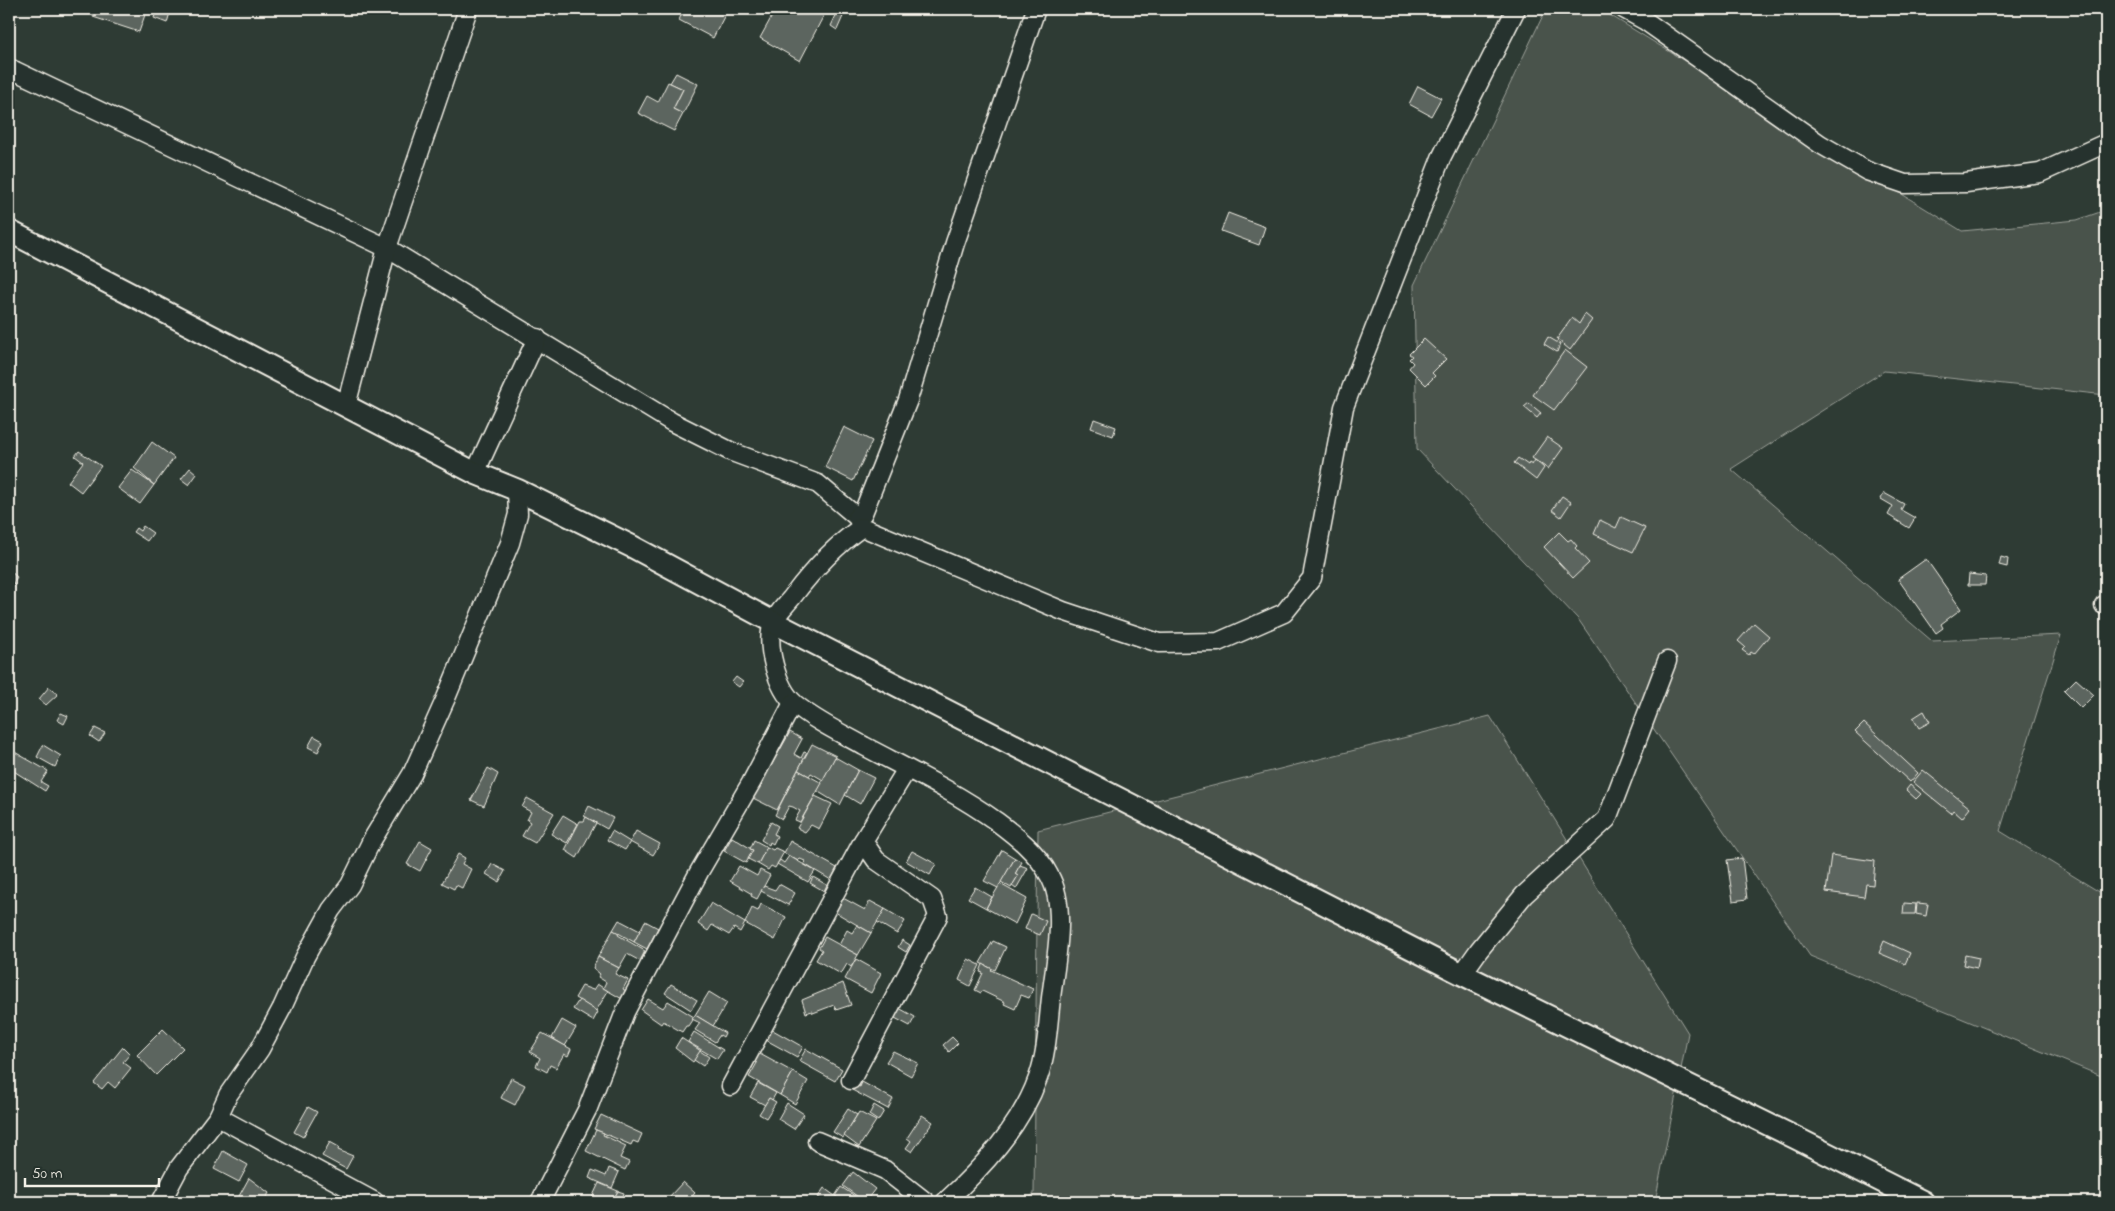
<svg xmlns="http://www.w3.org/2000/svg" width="2115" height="1211" viewBox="0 0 2115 1211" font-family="'Indie Flower',sans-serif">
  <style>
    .green { fill: #48524c; stroke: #9ea29a }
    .building { fill: #5c655e; stroke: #f4f1e8 }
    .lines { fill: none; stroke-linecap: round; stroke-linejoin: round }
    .minor-casing { stroke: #f4f1e8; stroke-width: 21 }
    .major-casing { stroke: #f4f1e8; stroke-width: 25 }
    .minor { stroke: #26332d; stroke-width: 18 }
    .major { stroke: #26332d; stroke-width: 21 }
  </style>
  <rect width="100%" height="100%" fill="#2e3b34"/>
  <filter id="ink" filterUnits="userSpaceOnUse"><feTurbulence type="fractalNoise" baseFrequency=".02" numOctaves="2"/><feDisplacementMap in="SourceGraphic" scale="10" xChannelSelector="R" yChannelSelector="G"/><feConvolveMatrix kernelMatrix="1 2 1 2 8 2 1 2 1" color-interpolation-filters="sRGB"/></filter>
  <g filter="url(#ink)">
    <!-- green -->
    <g class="green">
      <path d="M1546,9H1600L1962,231L2077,220L2106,210V395L1884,371L1731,469L1932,641L2061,635L2000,831L2106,896V1078L1810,956L1578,619L1417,449L1414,285Z"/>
      <path d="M1490,716L1688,1033L1655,1202H1023L1034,1194L1038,830Z"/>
    </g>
    <!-- building -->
    <g class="building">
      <path d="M96,9H147L139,32L93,17Z"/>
      <path d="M157,9H171L167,23L154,18Z"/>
      <path d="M684,9H728L713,38L679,20Z"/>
      <path d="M776,9H813L824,15L800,61L760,38Z"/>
      <path d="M838,11L844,14L837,30L831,26Z"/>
      <path d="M676,73L698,84L683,114L673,109L683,89L670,83Z"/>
      <path d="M668,82L683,89L673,109L683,114L674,131L638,113L647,96L658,102Z"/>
      <path d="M1418,86L1441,98L1431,116L1409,104Z"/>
      <path d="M1228,213L1265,227L1259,245L1221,231Z"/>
      <path d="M1585,314L1592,320L1570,350L1557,339L1572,318L1579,324Z"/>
      <path d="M1548,337L1560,344L1557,352L1544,344Z"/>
      <path d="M1424,339L1446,359L1432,373L1435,376L1426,385L1409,368L1413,363L1409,359L1412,356L1409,354Z"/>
      <path d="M1565,350L1587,367L1554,410L1533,395Z"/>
      <path d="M1529,403L1541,413L1537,418L1524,407Z"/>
      <path d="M1094,419L1116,427L1113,436L1091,428Z"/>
      <path d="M844,427L872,441L853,481L825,467Z"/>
      <path d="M1547,437L1563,448L1548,469L1532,458Z"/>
      <path d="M152,442L174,458L154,485L134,468Z"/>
      <path d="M79,451L101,466L81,492L68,482L83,462L75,456Z"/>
      <path d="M1518,458L1528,465L1529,463L1532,465L1535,460L1544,468L1536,480L1514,463Z"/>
      <path d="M190,468L197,474L189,485L181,479Z"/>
      <path d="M132,470L154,485L140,504L118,488Z"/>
      <path d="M1884,493L1904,504L1901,510L1915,518L1909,528L1888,515L1893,506L1881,499Z"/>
      <path d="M1562,496L1571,502L1561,517L1552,510Z"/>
      <path d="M1621,517L1645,528L1633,552L1594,534L1600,520L1616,528Z"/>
      <path d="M143,526L153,533L147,541L133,532L136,528L140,531Z"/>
      <path d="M1559,532L1568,541L1571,539L1577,546L1575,548L1589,563L1573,578L1544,547Z"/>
      <path d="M2001,557L2008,559L2007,567L1999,565Z"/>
      <path d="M1926,559L1961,609L1941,624L1943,628L1936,633L1898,579Z"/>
      <path d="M9,570L17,577L13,583L15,585L12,589L9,586Z"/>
      <path d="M1969,574L1986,576L1985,585H1968Z"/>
      <path d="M1754,623L1769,636L1754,654L1751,652L1749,655L1742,650L1745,647L1738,641Z"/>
      <path d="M736,677L743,682L739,687L732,682Z"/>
      <path d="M2076,679L2094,695L2081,708L2064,691Z"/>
      <path d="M49,687L58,694L46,705L39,699Z"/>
      <path d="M1924,711L1930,722L1919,728L1913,718Z"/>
      <path d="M61,713L68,716L64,724L57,720Z"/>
      <path d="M1864,723L1918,773L1910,782L1855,732Z"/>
      <path d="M95,728L105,733L99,742L90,736Z"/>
      <path d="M790,732L802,739L794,754L801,758L804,752L807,753L777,810L753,798Z"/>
      <path d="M314,736L323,741L318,752L308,747Z"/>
      <path d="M812,744L836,756L823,780L811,773L809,776L798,770Z"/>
      <path d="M43,745L61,756L55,767L37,757Z"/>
      <path d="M11,750L48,771L41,782L48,786L45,791L9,768V753Z"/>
      <path d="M835,757L858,770L840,805L817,791Z"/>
      <path d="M488,768L498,774L484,806L471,800Z"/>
      <path d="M798,770L822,783L800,822L795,820L800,811L793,807L789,806L782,819L775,815Z"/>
      <path d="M858,770L874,778L860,804L845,795Z"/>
      <path d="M1923,770L1970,808L1962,818L1953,810L1951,813L1913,782Z"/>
      <path d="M1910,785L1921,794L1916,799L1906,790Z"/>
      <path d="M815,796L832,804L819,829L811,825L805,832L797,828Z"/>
      <path d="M527,798L554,813L535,843L522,836L530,822L527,820L531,812L522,807Z"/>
      <path d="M589,806L613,818L607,829L584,816Z"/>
      <path d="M563,815L578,824L567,843L551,834Z"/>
      <path d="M586,817L596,823L577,858L565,850L580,821H584Z"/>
      <path d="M771,822L778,826L774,834L777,836L773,844L770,842L769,845L761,840Z"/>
      <path d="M612,831L630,842L625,850L607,840Z"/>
      <path d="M636,831L660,844L653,855L630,842Z"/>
      <path d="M732,837L753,850L746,863L724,851Z"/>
      <path d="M754,840L767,847L758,864L748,859L753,850L750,849Z"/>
      <path d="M420,841L432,848L420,871L407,864Z"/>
      <path d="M790,841L837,868L831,880L804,864L805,861L800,859L798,861L784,853Z"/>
      <path d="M767,847L773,850L775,848L784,852L775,868L771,866L768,870L758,864Z"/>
      <path d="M1002,850L1015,858L998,888L984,881Z"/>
      <path d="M912,851L936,864L930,875L906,861Z"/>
      <path d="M458,854L465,858L462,864L471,869L462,888L456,885L454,889L442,883Z"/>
      <path d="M1831,855L1875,861L1873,885L1866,884L1864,897L1826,892Z"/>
      <path d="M789,856L815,871L808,882L777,864L780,860L784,863Z"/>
      <path d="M1015,858L1022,862L1015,874L1018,876L1011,888L1001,882Z"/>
      <path d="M1742,858L1747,899L1733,901L1727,860Z"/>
      <path d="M492,864L505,871L499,882L486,874Z"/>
      <path d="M1020,865L1028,868L1016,889L1012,886L1018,876L1015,874Z"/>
      <path d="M739,866L757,876L760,870L770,875L757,899L751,896L752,894L730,881Z"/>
      <path d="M813,877L827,885L824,891L810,883Z"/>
      <path d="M779,884L795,893L788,905L761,891L764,886L775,890Z"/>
      <path d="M1000,884L1027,899L1015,924L986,908Z"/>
      <path d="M975,887L992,897L986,908L968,898Z"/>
      <path d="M843,898L865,910L870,901L885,909L871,933L835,912Z"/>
      <path d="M711,903L745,923L740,932L734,928L729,935L712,925L708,931L698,924Z"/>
      <path d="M1904,903L1916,904L1915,914H1903Z"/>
      <path d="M1917,903L1928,904L1926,916L1916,914Z"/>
      <path d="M761,904L786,917L775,940L745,923L752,908L758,911Z"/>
      <path d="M885,909L905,921L897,934L877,922Z"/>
      <path d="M1031,914L1046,921L1040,935L1025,929Z"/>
      <path d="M619,920L640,931L634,942L613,930Z"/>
      <path d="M645,921L658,928L647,949L634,942Z"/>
      <path d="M857,925L871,933L858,955L839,945L847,930L852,933Z"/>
      <path d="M613,930L619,933L618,935L645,951L640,961L627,954L619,968L598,957Z"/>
      <path d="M825,937L858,955L851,967L847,964L841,974L816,960L822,950L819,948Z"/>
      <path d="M902,940L910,945L906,952L898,947Z"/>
      <path d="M993,941L1006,947L995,970L980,963Z"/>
      <path d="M1884,941L1910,953L1905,964L1879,953Z"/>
      <path d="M1965,955L1979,958L1977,968L1963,965Z"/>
      <path d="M598,957L619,968L615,974L628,980L623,989L626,991L624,1000L603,988L606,982L598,977L600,974L593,968Z"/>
      <path d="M856,959L881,973L871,993L845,979Z"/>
      <path d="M968,959L980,965L970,986L959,980Z"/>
      <path d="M983,964L992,969L991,970L1033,989L1029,998L1021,995L1015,1009L1004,1004L1005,1002L982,991L981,993L975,990L983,973L980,972Z"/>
      <path d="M843,983L851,1005L836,1010L834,1005L813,1013L812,1011L806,1013L802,1000Z"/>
      <path d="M597,984L608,991L596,1011L575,998L582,986L593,990Z"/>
      <path d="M671,984L697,1000L691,1010L665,993Z"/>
      <path d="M709,992L727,1003L713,1026L695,1015Z"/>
      <path d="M648,999L663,1008L668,1001L694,1017L688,1026H686L682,1032L663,1021L661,1024L641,1010Z"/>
      <path d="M579,1000L598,1012L593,1021L573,1009Z"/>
      <path d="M899,1008L915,1017L910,1026L893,1017Z"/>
      <path d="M695,1015L725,1033L723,1037L720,1035L715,1042L695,1030L700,1023L692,1019Z"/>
      <path d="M562,1020L576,1028L565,1046L552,1038Z"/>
      <path d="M163,1029L183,1048L156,1075L137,1055Z"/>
      <path d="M771,1029L803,1047L797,1057L766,1040Z"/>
      <path d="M694,1032L723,1050L717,1059L688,1042Z"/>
      <path d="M542,1033L571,1049L568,1056L564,1054L556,1068L550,1065L547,1072L536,1066L540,1058L530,1052Z"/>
      <path d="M952,1037L958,1043L949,1052L943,1045Z"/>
      <path d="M681,1038L701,1051L693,1062L675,1048Z"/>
      <path d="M123,1047L130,1054L123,1062L131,1068L115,1088L108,1082L102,1089L94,1083Z"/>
      <path d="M806,1049L842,1069L835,1081L799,1061Z"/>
      <path d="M700,1051L709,1057L703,1066L694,1060Z"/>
      <path d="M893,1051L918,1063L911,1076L886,1062Z"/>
      <path d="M758,1053L793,1072L780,1095L749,1077L757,1063L753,1061Z"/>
      <path d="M793,1072L808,1081L795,1104L780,1095Z"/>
      <path d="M511,1078L525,1085L515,1105L501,1098Z"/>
      <path d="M862,1082L893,1099L888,1109L852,1090L856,1085L860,1087Z"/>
      <path d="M758,1083L776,1093L772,1100L769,1098L765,1105L750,1097Z"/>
      <path d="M769,1098L776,1102L766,1118L759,1114Z"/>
      <path d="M787,1103L804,1114L794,1129L778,1119Z"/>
      <path d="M874,1105L884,1111L878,1121L869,1115Z"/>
      <path d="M308,1107L317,1112L303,1137L294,1132Z"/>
      <path d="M848,1109L857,1115L843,1138L833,1132Z"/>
      <path d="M859,1112L876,1121L859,1147L844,1136Z"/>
      <path d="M601,1115L642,1134L638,1143L633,1141L631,1145L594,1129Z"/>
      <path d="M922,1115L933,1122L912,1152L906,1148L911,1141L907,1138Z"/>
      <path d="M596,1130L604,1133L603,1135L626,1146L620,1158L629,1162L625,1170L586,1151Z"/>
      <path d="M330,1142L339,1147L338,1150L353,1156L346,1169L322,1156Z"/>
      <path d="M223,1151L248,1165L239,1182L214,1169Z"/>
      <path d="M609,1168L619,1172L612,1188L589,1178L592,1170L606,1176Z"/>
      <path d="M853,1172L875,1189L865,1202L843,1186Z"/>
      <path d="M249,1178L269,1193L264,1202H246L238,1198Z"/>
      <path d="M683,1182L695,1193L687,1202H675L669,1197Z"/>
      <path d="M599,1183L618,1191L612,1202H590Z"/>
      <path d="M841,1187L864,1202H844L835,1196Z"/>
      <path d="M824,1188L835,1196L844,1202H826L818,1197Z"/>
      <path d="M618,1191L624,1193L623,1197L638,1202H612Z"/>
    </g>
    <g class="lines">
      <!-- minor casing -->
      <g class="minor-casing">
        <g id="minor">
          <path d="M1624,9L1644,20L1820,144L1867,171L1905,184L1966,183L2040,173L2106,143"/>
          <path d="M9,68L387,248L672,422L732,452L818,484L857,517L862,527L1063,611L1159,643L1218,642L1284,613L1312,578L1344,407L1441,158L1516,9"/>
          <path d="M346,406L387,248L468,9"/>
          <path d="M475,473L537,338"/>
          <path d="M857,517L863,513L908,400L955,243L1036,9"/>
          <path d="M862,527C836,545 812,571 793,596C787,604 778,612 774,621C764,643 777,689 795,704C815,721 841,733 864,746C909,770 954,791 996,821C1016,836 1037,852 1049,875C1068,907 1055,963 1051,998C1048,1024 1047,1053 1038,1078C1021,1126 982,1168 945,1202"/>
          <path d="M2104,605H2106"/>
          <path d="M1462,974L1479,950L1524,895L1607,819L1667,661"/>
          <path d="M851,1080L938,916L932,899L876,860L863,841"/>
          <path d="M731,1086L863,841L907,769"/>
          <path d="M218,1117L375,1202"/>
          <path d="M817,1141L885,1170L926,1202"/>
          <path d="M161,1202L179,1168L218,1117L228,1095L260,1049L282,1008L305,957L331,910L350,885L372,840L412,774L446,698L510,543L518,514L517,490"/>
          <path d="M540,1202L588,1108L625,1012L699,872L751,783L793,703"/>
        </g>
      </g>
      <!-- major casing -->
      <g class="major-casing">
        <path id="major" d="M9,231L475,473L517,490L633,547L773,622L1462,974L1796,1138L1923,1202"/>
      </g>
      <!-- minor -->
      <use href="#minor" class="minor"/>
      <!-- major -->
      <use href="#major" class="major"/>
    </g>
  </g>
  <!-- margin -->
  <rect width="2115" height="1211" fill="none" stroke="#26332d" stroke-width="30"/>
  <rect x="15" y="15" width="2085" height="1181" fill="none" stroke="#f4f1e8" stroke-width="2" filter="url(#ink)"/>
  <!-- scale -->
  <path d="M25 1178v8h134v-8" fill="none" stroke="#f4f1e8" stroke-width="2.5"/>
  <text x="32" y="1178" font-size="15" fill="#f4f1e8" stroke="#26332d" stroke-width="4" paint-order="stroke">50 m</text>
</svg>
